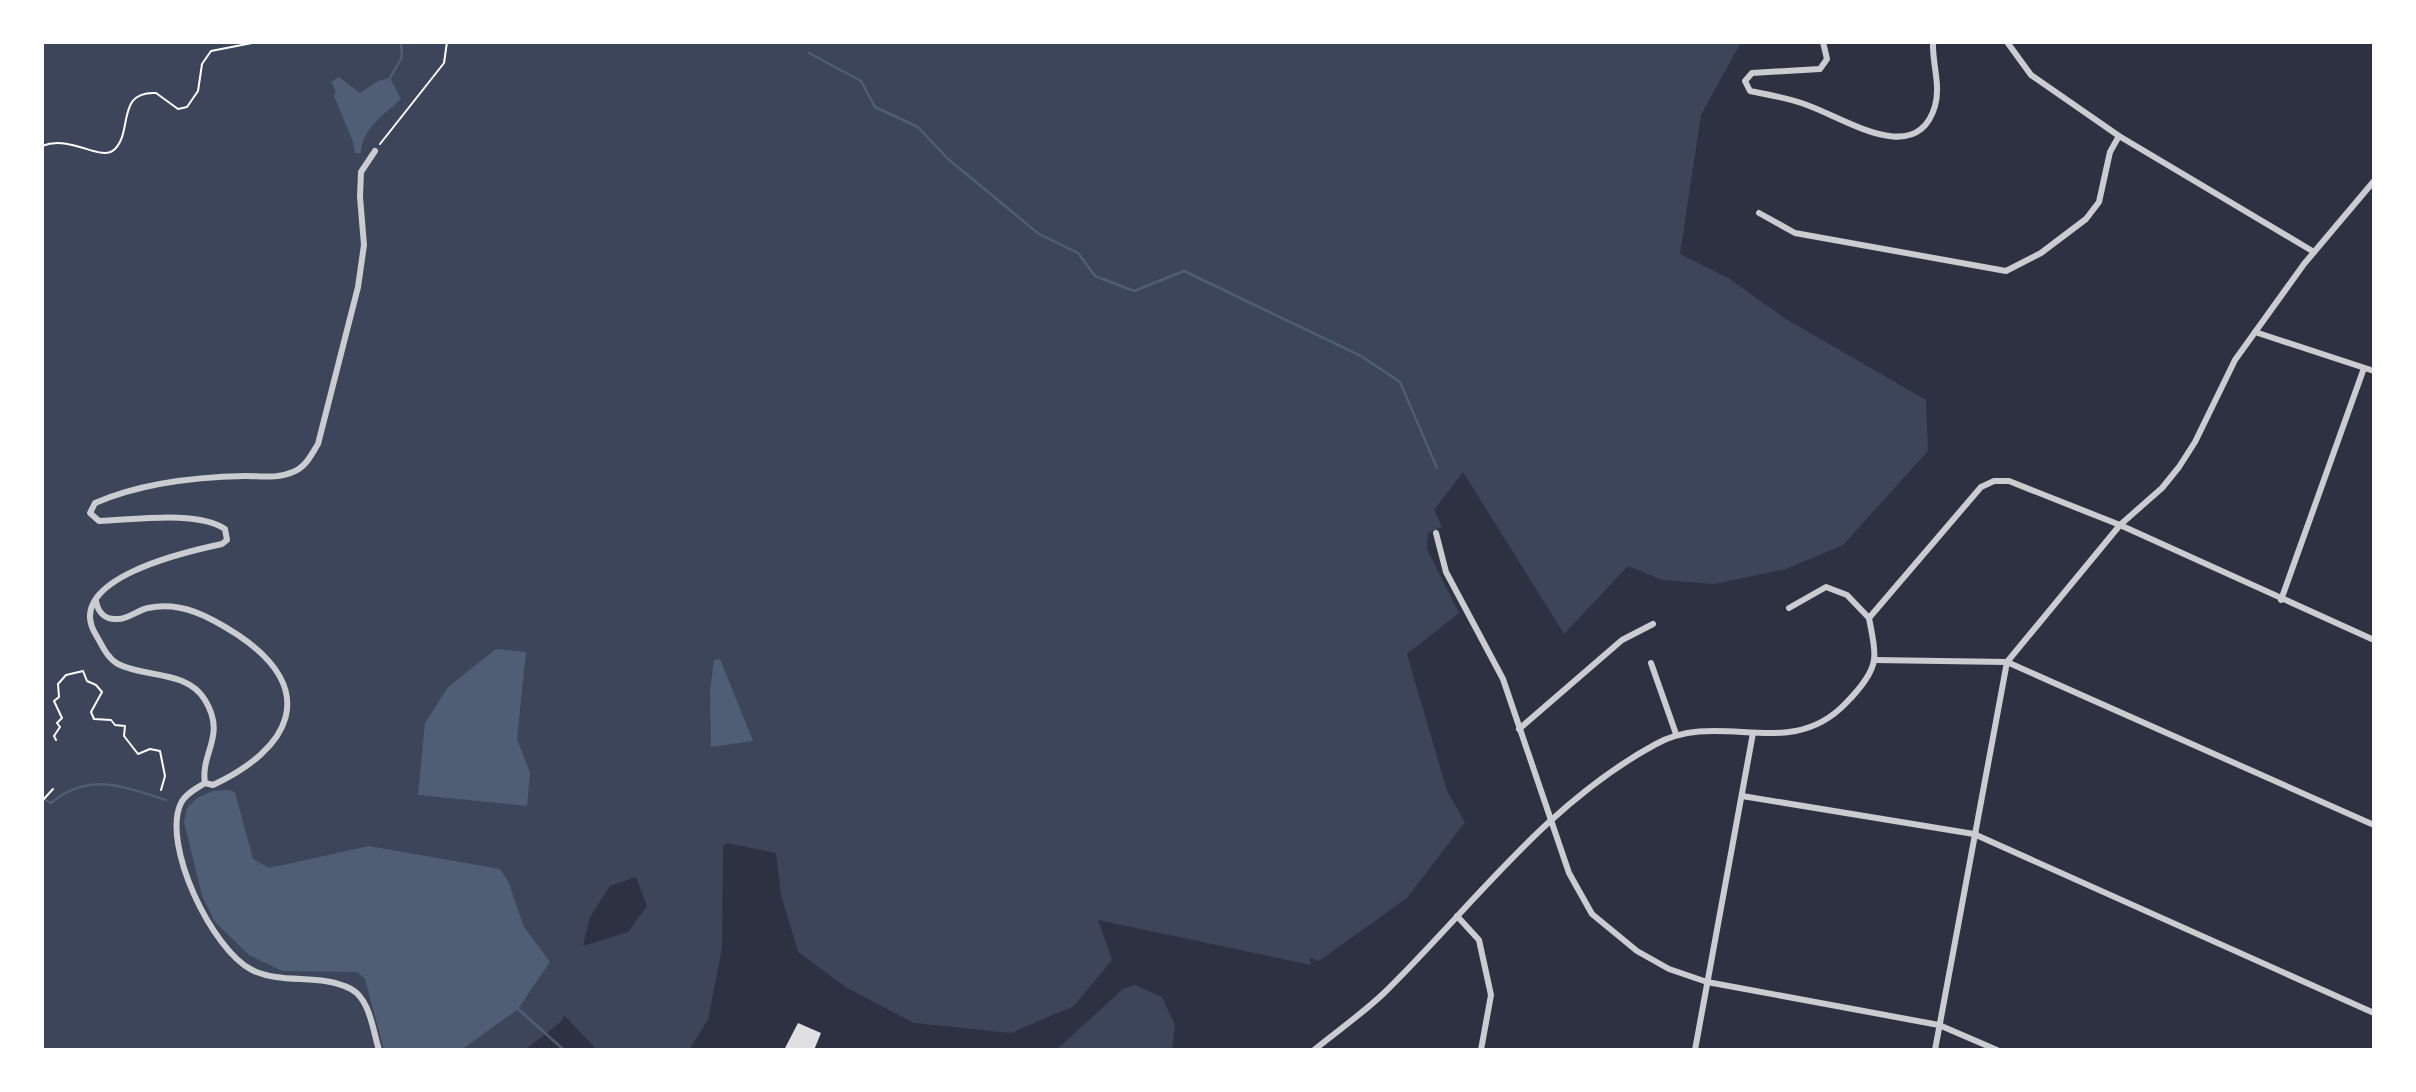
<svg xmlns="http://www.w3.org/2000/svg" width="2416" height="1092" viewBox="0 0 2416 1092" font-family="Montserrat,sans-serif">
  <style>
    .green { fill: #3c4559; fill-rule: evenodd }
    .water { fill: #4f5d75 }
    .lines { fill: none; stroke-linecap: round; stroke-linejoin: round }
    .stream { stroke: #4f5d75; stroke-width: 2.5 }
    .building { fill: #e0e0e3 }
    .path { stroke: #fff; stroke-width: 2 }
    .minor { stroke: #caccd0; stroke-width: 6 }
  </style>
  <rect width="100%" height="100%" fill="#2d3142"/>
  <!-- green -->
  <g class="green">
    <path d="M42,42H1741L1701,115L1680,254L1728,278L1786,319L1926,400L1928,451L1843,545L1786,569L1715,584L1662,580L1628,566L1564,634L1463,472L1434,510L1442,527L1428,533L1427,549L1459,613L1407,654L1447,791L1465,822L1407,898L1319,961L1310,958L1311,965L1098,920L1112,960L1074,1006L1011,1033L914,1023L847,988L798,952L781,895L776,853L727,843L723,846L722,948L708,1020L689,1050H597L564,1015L562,1021L525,1050H42ZM636,877L647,906L628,932L583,946L590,917L610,886Z"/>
    <path d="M1135,985L1162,997L1175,1025L1172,1050H1056L1123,989Z"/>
  </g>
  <!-- water -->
  <g class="water">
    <path d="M339,77L360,93L378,81L390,78L401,99C385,114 361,129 361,153H355L353,142L334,96L336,91L331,82Z"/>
    <path d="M496,649L526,652L517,739L530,773L527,806L418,795L425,723L448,687Z"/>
    <path d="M720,659L753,741L711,747L710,691L714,660Z"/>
    <path d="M229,790L235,792L253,859L269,868L369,846L500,869L508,881L524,927L550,962L518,1009L461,1050H384L365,979L357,972L282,971L249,955L215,922L202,896L184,822L187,808L197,798L213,791Z"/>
  </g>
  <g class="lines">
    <!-- stream -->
    <g class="stream">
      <path d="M809,53L861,81L875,107L918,127L948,159L1039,234L1078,253L1095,276L1134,291L1184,271L1361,356L1400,382L1437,468"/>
      <path d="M390,78L402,57L401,42"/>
      <path d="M42,798L51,803C90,771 123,787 166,800"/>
      <path d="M517,1008L564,1050"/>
    </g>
  </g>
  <!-- building -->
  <path class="building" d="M798,1023L821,1033L814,1050H784Z"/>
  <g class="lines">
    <!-- path -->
    <g class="path">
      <path d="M380,144L444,63L447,42"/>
      <path d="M42,146C71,134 101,163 115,149C133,131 116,91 156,93L178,109L187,107L198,91L202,64L211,51L257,42"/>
      <path d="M56,740L54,736L60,727L57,723L62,718L54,701L59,697L58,684L66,675L83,671L87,681L96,685L102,692L91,712L94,719L111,720L115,725L125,726L124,736L138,754L150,749L160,751L165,776L161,790"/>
      <path d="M42,801L53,789"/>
    </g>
    <!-- minor -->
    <g class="minor">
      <path d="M1823,42L1827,59L1820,69L1752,73L1745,81L1750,91C1769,95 1789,98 1807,105C1846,119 1917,168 1935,106C1941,85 1932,63 1933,42"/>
      <path d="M2007,42L2031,75L2119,136L2314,252"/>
      <path d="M1759,213L1795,233L2006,271L2041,253L2086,219L2099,202L2110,152L2119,136"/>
      <path d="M2255,332L2374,371"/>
      <path d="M1436,533L1446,572L1503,679L1569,873L1592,914L1637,951L1669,969L1707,982L1939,1025L1997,1050"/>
      <path d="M2281,600L2364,368"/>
      <path d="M96,601C98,613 106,620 118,619C128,619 138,610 148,608C182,601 210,617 238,635C321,691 290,749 213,785L205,783C197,788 185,794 181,803C161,844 212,950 252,970C283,985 320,973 351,989C370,999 373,1031 379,1050"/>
      <path d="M1789,608L1826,587L1847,595L1869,618"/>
      <path d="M1874,660L2007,662L2374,825"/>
      <path d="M1651,663L1676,734"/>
      <path d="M1519,729L1622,640L1653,624"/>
      <path d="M205,783C200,753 227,736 205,700C187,670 145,678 118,664C107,658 102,645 96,635C61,579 189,551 222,544L227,540L225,529C197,510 133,520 99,521L90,513L95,503C141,483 195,477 245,476C261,476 277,479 293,472C306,467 311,455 318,444L358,287L364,245L360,197L361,172L375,151"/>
      <path d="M1742,796L1974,834L2374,1013"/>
      <path d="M1457,916L1479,940L1491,995L1481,1050"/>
      <path d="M1314,1050C1337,1031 1362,1014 1384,993C1472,907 1545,804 1656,744C1720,709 1789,762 1845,704C1856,693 1872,675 1874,660C1876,648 1871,630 1869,618L1981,487L1994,481H2009L2120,525L2374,640"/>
      <path d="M1695,1050L1753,733"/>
      <path d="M1935,1050L2007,662L2120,525L2162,488L2179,467L2195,442L2235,360L2304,264L2374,181"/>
    </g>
  </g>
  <!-- border -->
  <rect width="2416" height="1092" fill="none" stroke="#ffffff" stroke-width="88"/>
</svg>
